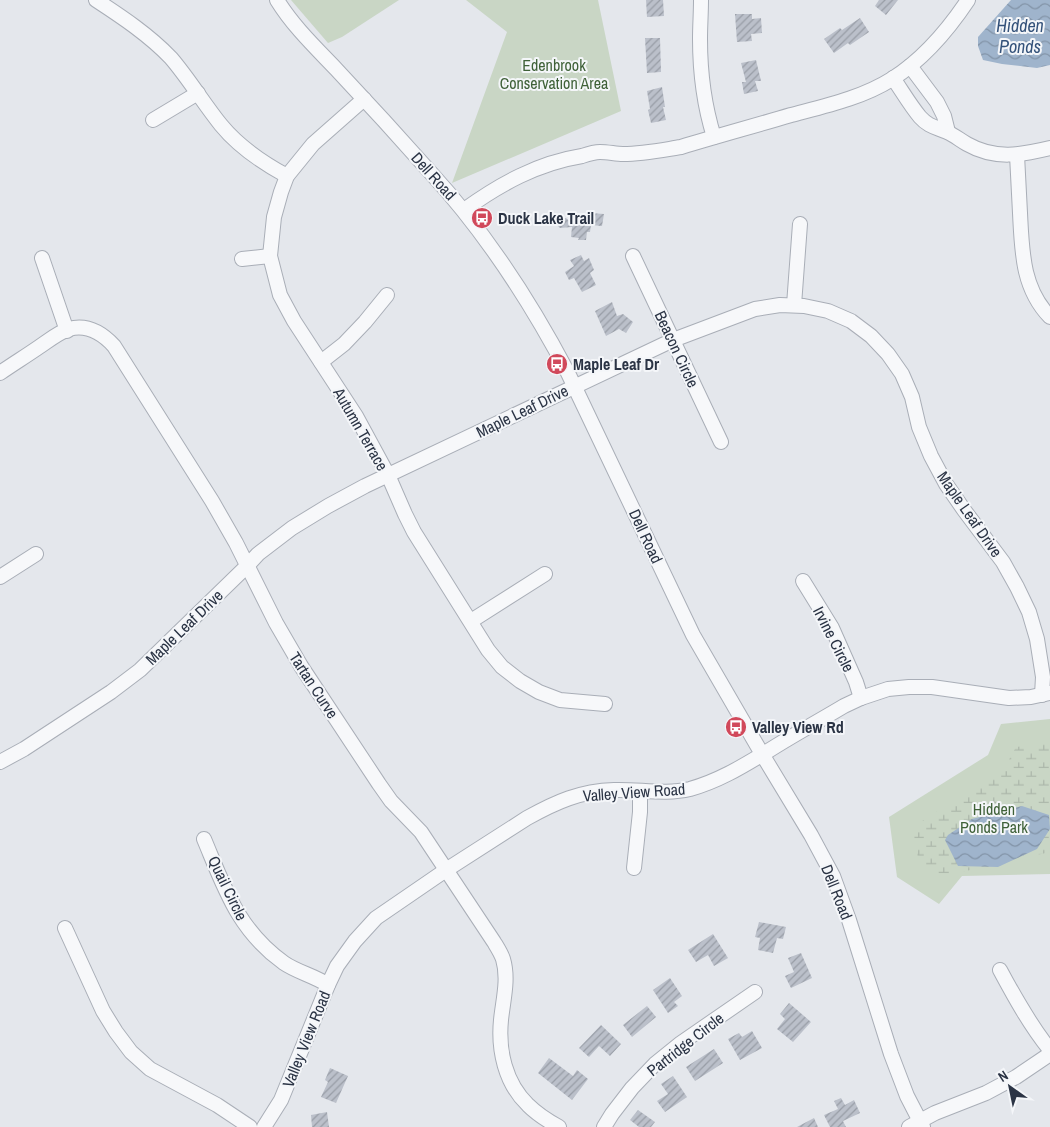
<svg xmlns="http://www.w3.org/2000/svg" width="1050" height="1127" viewBox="0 0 1050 1127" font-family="'Archivo Narrow',sans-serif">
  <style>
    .green { fill: #c9d6c5 }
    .wetland { fill: url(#wetland-marsh) }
    .water { fill: url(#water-waves) }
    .building { fill: url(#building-hatch) }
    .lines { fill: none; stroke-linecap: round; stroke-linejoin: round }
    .minor-casing { stroke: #a9aeb7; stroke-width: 16 }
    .minor { stroke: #f7f8fa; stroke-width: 14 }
    .labels { text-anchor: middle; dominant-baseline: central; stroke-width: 4; stroke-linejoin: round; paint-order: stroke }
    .park-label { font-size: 16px; fill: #3f6138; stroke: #f4f6f9 }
    .street-label { font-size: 16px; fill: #2b3445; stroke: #f4f6f9 }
    .poi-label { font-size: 16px; font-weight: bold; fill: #2b3445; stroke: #f4f6f9; text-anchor: start }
    .water-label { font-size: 18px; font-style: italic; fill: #34527a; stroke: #f4f6f9 }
  </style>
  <defs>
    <pattern id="wetland-marsh" width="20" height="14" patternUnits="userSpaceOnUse" patternTransform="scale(1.25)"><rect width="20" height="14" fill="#c9d6c5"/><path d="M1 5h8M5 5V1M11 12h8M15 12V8" fill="none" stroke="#adb8ab"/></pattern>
    <pattern id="water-waves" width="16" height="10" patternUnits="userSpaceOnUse" patternTransform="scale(1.25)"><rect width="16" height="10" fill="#9fb4cc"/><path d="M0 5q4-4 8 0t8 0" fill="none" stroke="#8293a7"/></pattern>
    <pattern id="building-hatch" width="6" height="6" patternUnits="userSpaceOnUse" patternTransform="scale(1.25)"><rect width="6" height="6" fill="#bbc0ca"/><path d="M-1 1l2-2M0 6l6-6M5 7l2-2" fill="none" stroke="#989da6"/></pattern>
  </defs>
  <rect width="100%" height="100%" fill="#e4e7ec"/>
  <!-- green -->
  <g class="green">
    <path d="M291,0H399L342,37L328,43Z"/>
    <path d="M466,0H598L621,111L452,183L507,32Z"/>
    <path d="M1050,719V874L962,876L939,904L897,877L889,817L988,755L1001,724Z"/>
  </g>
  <!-- wetland -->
  <path class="wetland" d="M1050,743V852L939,877C914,868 917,850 913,827L1005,767L1016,747Z"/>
  <!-- water -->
  <g class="water">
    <path d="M1011,0H1050V65L1037,68L1002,64L983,60L978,46V37Z"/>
    <path d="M1022,806L1049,815L1050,829L1037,849L998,867L958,866L945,840L948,835L972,819Z"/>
  </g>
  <!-- building -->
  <g class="building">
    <path d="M646,0H663L664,16L647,17Z"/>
    <path d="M879,0H898L886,15L875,6Z"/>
    <path d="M735,14H752V19L761,18L762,33L751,34L752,41L737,42Z"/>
    <path d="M860,18L869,32L850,45L848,43L834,53L824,39L840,28L842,30Z"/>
    <path d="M645,38H660L661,72L647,73Z"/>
    <path d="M756,60L761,81H755L758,91L744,94L742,82H746L741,63Z"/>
    <path d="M662,87L665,107H663L666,120L651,123L648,110L650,109L647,91Z"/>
    <path d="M591,213L604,214L602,226L591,225L590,232H587L586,240H578L579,238L571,237L572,227L560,228L558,226V220L561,218H566L568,220L571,221L573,215L591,216Z"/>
    <path d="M581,255L584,261L589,258L594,270L590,273L596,285L582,292L574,278L569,280L565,272L574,266L570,260Z"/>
    <path d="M612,302L617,316L623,314L633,322L626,333L619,329L606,336L595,311Z"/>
    <path d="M759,922L786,927L783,939L777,938L773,953L758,950L760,938L755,937Z"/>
    <path d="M713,934L728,958L714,966L708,955L696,962L688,950Z"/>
    <path d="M801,953L812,978L791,988L785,976L794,972L788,958Z"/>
    <path d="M670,978L682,996L674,1002L678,1006L668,1013L653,990Z"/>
    <path d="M789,1003L811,1022L793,1042L777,1029L785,1019L780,1014Z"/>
    <path d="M647,1006L656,1017L632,1037L623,1025Z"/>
    <path d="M601,1025L621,1044L610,1056L599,1046L589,1057L579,1048Z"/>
    <path d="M752,1031L762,1048L740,1060L728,1039L739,1033L742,1037Z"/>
    <path d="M714,1049L723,1063L695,1081L686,1067Z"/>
    <path d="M549,1058L573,1076L577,1070L588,1079L572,1100L538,1073Z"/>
    <path d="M330,1068L348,1076L336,1103L321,1097L328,1082L325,1080Z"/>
    <path d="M673,1076L687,1097L665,1112L657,1101L668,1094L661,1084Z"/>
    <path d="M841,1098L845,1105L854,1100L860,1113L843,1121L846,1127H830L824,1115L838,1109L834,1101Z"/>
    <path d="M638,1110L655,1122L651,1127H639L630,1120Z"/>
    <path d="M327,1112L329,1127H312L311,1115Z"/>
    <path d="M814,1118L818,1127H797Z"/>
  </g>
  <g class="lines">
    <!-- minor casing -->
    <g class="minor-casing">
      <g id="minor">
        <path d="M96,0C122,17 149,35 171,58C189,79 204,104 221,125C239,147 263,163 287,176"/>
        <path d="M277,0C293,26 315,47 336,69C368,103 400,138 431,173C486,233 530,301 568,373L693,635L762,754L811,835L833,876L849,920L891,1054L907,1096L923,1127"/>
        <path d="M701,0C701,13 700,26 700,39C700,73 704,105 714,137"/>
        <path d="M910,66L937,102L944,116L948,132"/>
        <path d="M893,78C902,91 910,105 920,117C929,127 936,127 947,132C954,135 960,140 967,144C995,160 1021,155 1050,148"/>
        <path d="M364,99L313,144L287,176L281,192L274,217L270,256L280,295L294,321L356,416L388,475L405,514L414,532L488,650L502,667L520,681L539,692L560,700L605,704"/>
        <path d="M153,120L198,93"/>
        <path d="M1017,155C1018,174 1019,193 1020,213C1022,251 1022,288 1050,317"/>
        <path d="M464,210C500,184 538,163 582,156C588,154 594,152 600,152C608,152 616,154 623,154C643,154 662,150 681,147C717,136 754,126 791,115C825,106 862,98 892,79C922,60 948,30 968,0"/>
        <path d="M633,256L721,442"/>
        <path d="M42,258L67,331"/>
        <path d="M242,259L270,256"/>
        <path d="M794,305L800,224"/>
        <path d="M321,362L344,344L365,322L387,295"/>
        <path d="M0,373C13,364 26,356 39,347C48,341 59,332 69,329C87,324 102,333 114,346L212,501L236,543L276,623L301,666L379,784L391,801L421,832L494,942C497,947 501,953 503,959C509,979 503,1000 501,1020C498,1050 505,1083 528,1105C537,1114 548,1121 559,1127"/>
        <path d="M0,577L36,554"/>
        <path d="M803,581L832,628L856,682L861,698"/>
        <path d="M471,621L545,574"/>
        <path d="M0,762L24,749L111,692L140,670L247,566L258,554L292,528L328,506L365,486L673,340L755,309L780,305L804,306L828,311L851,321L871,336L888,354L902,374L912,397L919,427L931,456L946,484L964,510L1003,562L1017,587L1029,612L1037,639L1043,677L1042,695"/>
        <path d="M204,839C225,889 238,930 284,963C297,972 315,976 328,985"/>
        <path d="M634,868L640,812V791"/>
        <path d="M65,928L103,1011L116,1032L131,1052L150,1069L217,1105L250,1127"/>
        <path d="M1000,970C1015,998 1030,1025 1050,1050"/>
        <path d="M264,1127L281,1100L328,985L337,966L355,941L376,918L446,870L527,818C556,802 580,791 614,790C639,789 665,795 690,789C719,781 743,766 768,751C793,735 819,721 844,706L861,698L888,689L909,687H932L1009,698L1031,697L1049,693"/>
        <path d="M604,1127L612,1114L632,1088L655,1064L681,1043L755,992"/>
        <path d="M909,1127L935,1113L986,1093L1016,1077L1050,1054"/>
      </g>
    </g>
    <!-- minor -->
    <use href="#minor" class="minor"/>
  </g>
  <!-- icons -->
  <defs>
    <g id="bus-disc" transform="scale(1.125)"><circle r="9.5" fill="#d1495b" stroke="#f4f6f9"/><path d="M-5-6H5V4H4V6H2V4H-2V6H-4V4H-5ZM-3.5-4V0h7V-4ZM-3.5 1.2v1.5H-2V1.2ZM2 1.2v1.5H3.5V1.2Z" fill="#fff"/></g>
  </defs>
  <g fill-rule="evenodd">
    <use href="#bus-disc" x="482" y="218"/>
    <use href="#bus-disc" x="557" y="364"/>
    <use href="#bus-disc" x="736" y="727"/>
  </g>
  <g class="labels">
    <!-- park labels -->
    <g class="park-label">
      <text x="554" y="65">Edenbrook<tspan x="554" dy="18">Conservation Area</tspan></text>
      <text x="994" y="809">Hidden<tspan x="994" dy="18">Ponds Park</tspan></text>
    </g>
    <!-- street labels -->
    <g class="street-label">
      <text transform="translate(434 176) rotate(48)">Dell Road</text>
      <text transform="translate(677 349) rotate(65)">Beacon Circle</text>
      <text transform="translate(522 411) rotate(-26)">Maple Leaf Drive</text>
      <text transform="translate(361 429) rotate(60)">Autumn Terrace</text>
      <text transform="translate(970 514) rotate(55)">Maple Leaf Drive</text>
      <text transform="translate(646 536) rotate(65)">Dell Road</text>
      <text transform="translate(184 627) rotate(-44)">Maple Leaf Drive</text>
      <text transform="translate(834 639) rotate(63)">Irvine Circle</text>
      <text transform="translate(314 685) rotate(57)">Tartan Curve</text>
      <text transform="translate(634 792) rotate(-4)">Valley View Road</text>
      <text transform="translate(228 888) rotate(64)">Quail Circle</text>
      <text transform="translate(837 892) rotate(68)">Dell Road</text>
      <text transform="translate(306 1039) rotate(-68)">Valley View Road</text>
      <text transform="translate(685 1044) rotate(-38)">Partridge Circle</text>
    </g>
    <!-- poi labels -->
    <g class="poi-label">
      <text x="498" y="218">Duck Lake Trail</text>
      <text x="573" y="364">Maple Leaf Dr</text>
      <text x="752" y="727">Valley View Rd</text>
    </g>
    <!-- water labels -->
    <g class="water-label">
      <text x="1020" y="25">Hidden<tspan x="1020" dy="21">Ponds</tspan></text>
    </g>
  </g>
  <!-- north arrow -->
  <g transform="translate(1010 1087) rotate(327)" stroke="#f4f6f9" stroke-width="4" paint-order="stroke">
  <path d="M0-4L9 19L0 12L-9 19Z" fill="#2b3445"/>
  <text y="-8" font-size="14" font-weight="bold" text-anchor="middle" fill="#2b3445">N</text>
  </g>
</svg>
